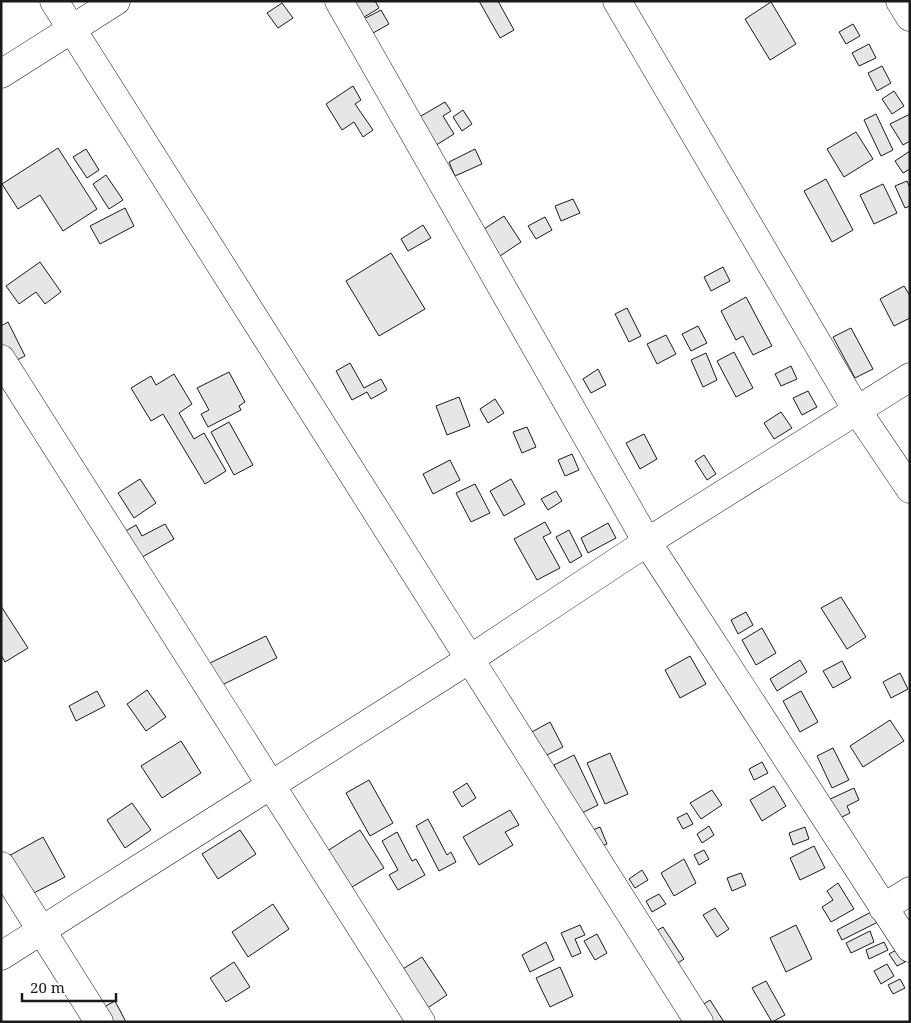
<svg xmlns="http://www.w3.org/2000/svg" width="911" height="1023" viewBox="0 0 911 1023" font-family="'Noto Serif',serif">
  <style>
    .building { fill: #e6e6e6; stroke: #1a1a1a }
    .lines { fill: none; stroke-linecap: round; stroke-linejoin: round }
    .street-casing { stroke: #1a1a1a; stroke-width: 29 }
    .street { stroke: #fff; stroke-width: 28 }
  </style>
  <rect width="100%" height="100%" fill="#fff"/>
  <!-- building -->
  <g class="building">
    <path d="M339,1H375L379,8L356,22Z"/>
    <path d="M479,1H498L514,30L500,38Z"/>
    <path d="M771,2L796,44L770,60L745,19Z"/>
    <path d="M282,3L293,18L278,28L267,13Z"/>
    <path d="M381,10L389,24L366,37L358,22Z"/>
    <path d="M853,24L860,36L846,44L839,32Z"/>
    <path d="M869,44L876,58L859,66L852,53Z"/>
    <path d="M882,66L891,83L877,91L868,73Z"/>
    <path d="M353,86L361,100L355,104L373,130L363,137L354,122L342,130L326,104Z"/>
    <path d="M894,91L904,106L892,114L882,99Z"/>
    <path d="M445,102L451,111L443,116L454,134L433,147L416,119Z"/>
    <path d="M463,110L472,124L462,131L453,117Z"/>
    <path d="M876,114L893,150L881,156L864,120Z"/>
    <path d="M910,114V141L903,145L890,124Z"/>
    <path d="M856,132L873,159L844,177L827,149Z"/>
    <path d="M58,148L97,209L63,231L40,195L18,209L2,184Z"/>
    <path d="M86,149L99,170L87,178L73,157Z"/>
    <path d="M475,149L482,164L455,176L449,162Z"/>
    <path d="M910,151V169L903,173L895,161Z"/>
    <path d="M106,175L123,200L109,209L93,184Z"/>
    <path d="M826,179L853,230L832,242L804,191Z"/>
    <path d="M907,181L910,188V206L905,208L895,186Z"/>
    <path d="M883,184L897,213L874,224L860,195Z"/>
    <path d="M573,199L580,213L561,221L555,206Z"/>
    <path d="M125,208L134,226L100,244L90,226Z"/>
    <path d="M504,216L521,242L500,256L484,229Z"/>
    <path d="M545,217L552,230L536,239L528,226Z"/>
    <path d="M423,225L431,238L408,251L401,239Z"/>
    <path d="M391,253L425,309L379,336L346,281Z"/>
    <path d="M40,262L61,292L45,304L36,292L19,304L6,286Z"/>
    <path d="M723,267L730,281L711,291L704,277Z"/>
    <path d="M904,286L910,296V318L894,326L880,299Z"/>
    <path d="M746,297L772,346L753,355L743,336L736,340L721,311Z"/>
    <path d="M627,308L641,336L629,342L615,314Z"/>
    <path d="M8,322L25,356L5,366L1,359V326Z"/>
    <path d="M698,326L707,343L691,351L682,334Z"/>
    <path d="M851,328L873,369L855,378L833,337Z"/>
    <path d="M666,335L676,354L657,364L647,344Z"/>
    <path d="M734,352L753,388L736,397L717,361Z"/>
    <path d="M706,353L717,380L703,387L691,360Z"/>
    <path d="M350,363L364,388L381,379L387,390L371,399L367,392L352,400L336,371Z"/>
    <path d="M791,366L797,379L781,386L775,374Z"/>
    <path d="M598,369L606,385L591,393L583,379Z"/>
    <path d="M229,372L245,402L239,406L241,410L208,427L201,414L209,410L197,388Z"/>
    <path d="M174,374L192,404L179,413L194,439L204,433L226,471L205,484L163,414L151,421L131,388L151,376L156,385Z"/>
    <path d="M808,391L817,407L802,415L793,398Z"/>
    <path d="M459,397L470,426L447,435L436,406Z"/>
    <path d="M495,399L504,413L488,423L480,409Z"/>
    <path d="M781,412L792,428L774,439L764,423Z"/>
    <path d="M229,422L253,465L234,475L211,432Z"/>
    <path d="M527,427L536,447L522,453L513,432Z"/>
    <path d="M644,434L657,459L640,469L626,443Z"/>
    <path d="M572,454L579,470L565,476L558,460Z"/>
    <path d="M704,455L716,474L707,480L695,461Z"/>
    <path d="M450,460L460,480L433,494L423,474Z"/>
    <path d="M140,479L156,503L134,518L118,493Z"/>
    <path d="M511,479L525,504L504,516L490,491Z"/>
    <path d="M475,484L490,513L471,522L456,493Z"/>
    <path d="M556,491L562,501L548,510L541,499Z"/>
    <path d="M545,522L551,533L543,537L560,568L537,580L514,539Z"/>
    <path d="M608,523L616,538L588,553L581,538Z"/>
    <path d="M165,524L174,539L130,564L115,537L136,525L142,536Z"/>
    <path d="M569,530L582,556L570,563L556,537Z"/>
    <path d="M841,597L866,637L847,649L821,608Z"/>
    <path d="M1,606L28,648L5,662L1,655Z"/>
    <path d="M746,612L753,625L738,634L731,620Z"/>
    <path d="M762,628L776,653L756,665L742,640Z"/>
    <path d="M266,636L277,658L220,686L210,663Z"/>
    <path d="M690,656L706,684L680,698L665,670Z"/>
    <path d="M800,660L807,672L777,691L770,679Z"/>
    <path d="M842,661L851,678L833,688L823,671Z"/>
    <path d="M900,673L908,689L891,698L883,682Z"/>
    <path d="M147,690L166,717L146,731L127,704Z"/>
    <path d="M97,691L105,706L76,721L69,706Z"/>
    <path d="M801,691L818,722L800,732L783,701Z"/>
    <path d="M890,720L904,741L863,767L850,746Z"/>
    <path d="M550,722L563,747L543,757L530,733Z"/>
    <path d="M181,741L201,773L162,798L141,766Z"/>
    <path d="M833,748L849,780L832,788L817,756Z"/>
    <path d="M610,753L628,794L605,804L587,763Z"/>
    <path d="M574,755L598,805L578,815L554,765Z"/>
    <path d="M762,762L768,773L754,780L749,769Z"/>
    <path d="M369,780L393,823L370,836L346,793Z"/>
    <path d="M467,783L476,798L462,807L453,792Z"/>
    <path d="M774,786L786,806L762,821L750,800Z"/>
    <path d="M854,788L859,800L847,806L850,813L836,820L826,801Z"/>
    <path d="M712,790L722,805L701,819L690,803Z"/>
    <path d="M132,803L151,830L125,848L107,820Z"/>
    <path d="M510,810L519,825L505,832L513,845L479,865L463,837Z"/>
    <path d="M687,813L693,824L683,829L677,818Z"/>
    <path d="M428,819L447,855L451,852L456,862L439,871L416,826Z"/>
    <path d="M709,826L714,835L702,843L697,834Z"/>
    <path d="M600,827L607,844L589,851L581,835Z"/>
    <path d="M805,827L809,839L793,845L789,833Z"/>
    <path d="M240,830L256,854L218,879L202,854Z"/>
    <path d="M360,830L384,868L347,890L324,853Z"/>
    <path d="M397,832L412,861L416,859L425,875L398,890L389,875L398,870L382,841Z"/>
    <path d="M43,837L65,877L28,896L7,857Z"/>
    <path d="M814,846L825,868L800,880L790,858Z"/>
    <path d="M704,850L709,859L699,865L694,855Z"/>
    <path d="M684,859L696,883L674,896L661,873Z"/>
    <path d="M642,870L648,880L635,888L629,879Z"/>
    <path d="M741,873L746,885L732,891L727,878Z"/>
    <path d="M838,883L854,909L831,922L822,907L833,900L827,891Z"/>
    <path d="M659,894L666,904L652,912L646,901Z"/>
    <path d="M273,904L289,929L248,957L232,932Z"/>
    <path d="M715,908L729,929L717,937L703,915Z"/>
    <path d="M873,911L878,922L842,940L837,930Z"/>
    <path d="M580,925L585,935L575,939L581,953L572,957L561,933Z"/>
    <path d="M796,925L812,959L786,972L770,938Z"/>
    <path d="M663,927L684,959L669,969L648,936Z"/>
    <path d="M870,931L874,942L851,953L846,943Z"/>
    <path d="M597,934L607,953L595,960L584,941Z"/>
    <path d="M546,942L554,960L530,972L522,955Z"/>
    <path d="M884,942L888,950L869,959L866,950Z"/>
    <path d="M898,949L905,962L897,966L889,954Z"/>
    <path d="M422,957L447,995L423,1011L398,972Z"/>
    <path d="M234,962L250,987L226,1002L210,978Z"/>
    <path d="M887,964L894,976L881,984L874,971Z"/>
    <path d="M560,967L573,996L550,1007L536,978Z"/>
    <path d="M900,979L905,988L893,994L888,985Z"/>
    <path d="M766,981L785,1015L772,1022L752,988Z"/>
    <path d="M710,1000L724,1022H710L699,1007Z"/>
    <path d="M115,1001L126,1022H95L91,1014Z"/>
  </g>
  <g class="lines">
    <!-- street casing -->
    <g class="street-casing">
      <g id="street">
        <path d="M54,1L699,1022"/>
        <path d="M339,1L647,542L910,948"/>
        <path d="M617,1L856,409L910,489"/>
        <path d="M900,1L910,17"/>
        <path d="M1,74L116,1"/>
        <path d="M1,359L421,1022"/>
        <path d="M1,866L99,1022"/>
        <path d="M883,908L910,891"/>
        <path d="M1,956L470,659L647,542L910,377"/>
      </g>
    </g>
    <!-- street -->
    <use href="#street" class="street"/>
  </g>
  <!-- border -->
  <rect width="911" height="1023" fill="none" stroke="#1a1a1a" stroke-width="5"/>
  <!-- scale -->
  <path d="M22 993v8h94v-8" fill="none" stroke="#1a1a1a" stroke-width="2.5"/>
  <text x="30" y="993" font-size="15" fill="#1a1a1a" stroke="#ffffff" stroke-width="4" paint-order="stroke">20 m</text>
</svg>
